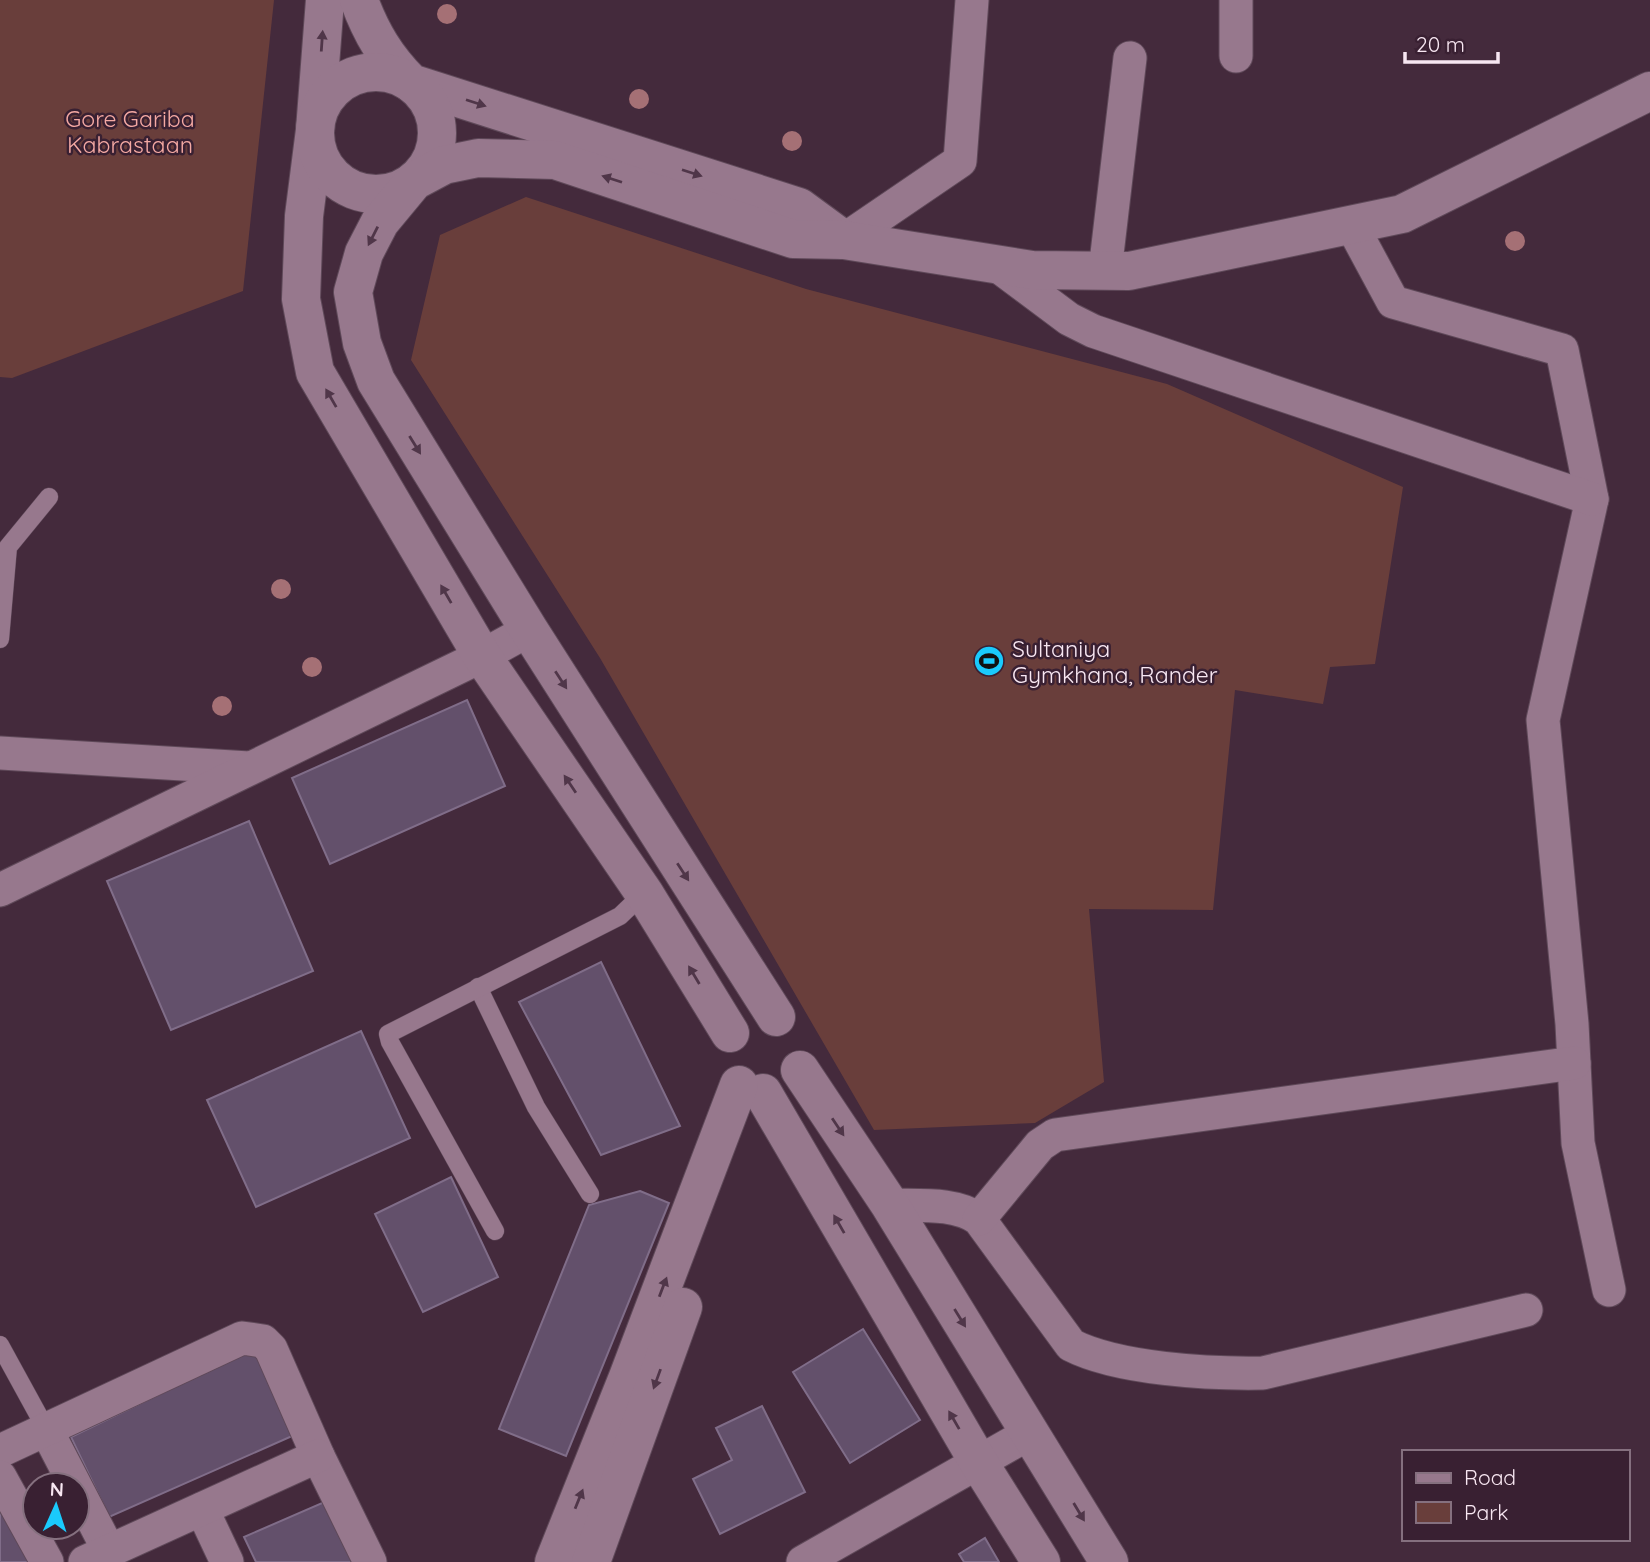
<svg xmlns="http://www.w3.org/2000/svg" width="1650" height="1562" viewBox="0 0 1650 1562" font-family="Quicksand,sans-serif">
  <style>
    .green { fill: #693e3b }
    .building { fill: #63506b; stroke: #806d89; stroke-width: 2 }
    .lines { fill: none; stroke-linecap: round; stroke-linejoin: round }
    .lane-casing { stroke: #5f4959; stroke-width: 19 }
    .street-casing { stroke: #5f4959; stroke-width: 35 }
    .secondary-casing { stroke: #5f4959; stroke-width: 40 }
    .lane { stroke: #97788d; stroke-width: 18 }
    .street { stroke: #97788d; stroke-width: 33 }
    .secondary { stroke: #97788d; stroke-width: 38 }
    .tree { fill: #a57075 }
    .oneway { fill: #503649 }
    .labels { text-anchor: middle; dominant-baseline: central; stroke-width: 5; stroke-linejoin: round; paint-order: stroke }
    .park-label { font-size: 23px; fill: #f5a9a3; stroke: #392032 }
    .poi-label { font-size: 23px; fill: #f8e7f2; stroke: #392032; text-anchor: start }
  </style>
  <rect width="100%" height="100%" fill="#442a3c"/>
  <!-- green -->
  <g class="green">
    <path d="M0,0H274L243,291L12,378L0,377Z"/>
    <path d="M526,197L806,289L1167,384L1403,487L1375,664L1330,667L1323,704L1235,690L1213,910L1089,909L1104,1082L1035,1123L874,1130L600,658L411,360L440,235Z"/>
  </g>
  <!-- building -->
  <g class="building">
    <path d="M467,700L505,786L330,864L292,778Z"/>
    <path d="M249,821L313,971L171,1030L107,881Z"/>
    <path d="M601,962L680,1126L601,1155L519,1002Z"/>
    <path d="M361,1031L410,1138L256,1207L207,1100Z"/>
    <path d="M451,1177L498,1277L423,1312L375,1214Z"/>
    <path d="M640,1191L669,1203L566,1456L499,1429L589,1205Z"/>
    <path d="M863,1329L920,1420L850,1463L793,1372Z"/>
    <path d="M259,1346L299,1433L109,1517L71,1437Z"/>
    <path d="M762,1406L805,1492L720,1534L693,1479L732,1460L716,1428Z"/>
    <path d="M0,1499L30,1562H0Z"/>
    <path d="M329,1500L358,1562H256L244,1537Z"/>
    <path d="M985,1538L999,1562H964L959,1554Z"/>
  </g>
  <g class="lines">
    <!-- lane casing -->
    <g class="lane-casing">
      <g id="lane">
        <path d="M0,639L8,547L49,497"/>
        <path d="M478,987L536,1107L590,1194"/>
        <path d="M495,1231L390,1042L388,1034L620,916L644,893"/>
        <path d="M0,1345L46,1429"/>
      </g>
    </g>
    <!-- street casing -->
    <g class="street-casing">
      <g id="street">
        <path d="M1236,0V56"/>
        <path d="M1351,224L1393,302L1562,350L1592,499L1543,720L1572,1024L1578,1143L1609,1290"/>
        <path d="M844,240L960,161L972,0"/>
        <path d="M998,266L1069,319L1093,331L1592,499"/>
        <path d="M1105,271L1130,58"/>
        <path d="M0,753L249,768"/>
        <path d="M0,890L482,656L529,630"/>
        <path d="M890,1205C919,1206 955,1202 979,1219L1071,1345C1118,1369 1209,1374 1263,1373L1526,1310"/>
        <path d="M979,1219L1040,1145L1055,1135L1574,1063"/>
        <path d="M46,1429L75,1485"/>
        <path d="M0,1451L242,1338L263,1341L271,1349L318,1456L370,1562"/>
        <path d="M0,1477L47,1562"/>
        <path d="M77,1489L109,1551"/>
        <path d="M202,1509L227,1562"/>
        <path d="M85,1562L318,1456"/>
        <path d="M803,1562L1030,1433"/>
      </g>
    </g>
    <!-- secondary casing -->
    <g class="secondary-casing">
      <g id="secondary">
        <path d="M325,0L315,130L304,216L301,299L315,372L482,656L644,893L730,1033"/>
        <path d="M359,0C371,33 386,58 411,83L799,207L844,240"/>
        <circle cx="376" cy="133" r="61"/>
        <path d="M776,1017L529,630L376,381L362,343L353,292L364,253L380,222L414,181L444,165L478,158L555,160L793,239L844,240L1032,270L1129,271L1402,214L1650,91"/>
        <path d="M800,1070L890,1205L1109,1562"/>
        <path d="M763,1093L979,1463L1041,1562"/>
        <path d="M554,1562L628,1377L739,1085"/>
        <path d="M591,1562L683,1307"/>
      </g>
    </g>
    <!-- lane -->
    <use href="#lane" class="lane"/>
    <!-- street -->
    <use href="#street" class="street"/>
    <!-- secondary -->
    <use href="#secondary" class="secondary"/>
  </g>
  <!-- trees -->
  <g class="tree">
    <circle cx="447" cy="14" r="10"/>
    <circle cx="639" cy="99" r="10"/>
    <circle cx="792" cy="141" r="10"/>
    <circle cx="1515" cy="241" r="10"/>
    <circle cx="281" cy="589" r="10"/>
    <circle cx="312" cy="667" r="10"/>
    <circle cx="222" cy="706" r="10"/>
  </g>
  <!-- one-way arrows -->
  <defs><path id="oneway-solid" d="M-6-.8H1V-3.2L6.5 0L1 3.2V.8H-6Z" transform="scale(1.75)"/></defs>
  <g class="oneway">
    <use href="#oneway-solid" transform="translate(322 41) rotate(-86)"/>
    <use href="#oneway-solid" transform="translate(476 103) rotate(18)"/>
    <use href="#oneway-solid" transform="translate(692 173) rotate(18)"/>
    <use href="#oneway-solid" transform="translate(612 179) rotate(-162)"/>
    <use href="#oneway-solid" transform="translate(373 236) rotate(117)"/>
    <use href="#oneway-solid" transform="translate(331 398) rotate(-120)"/>
    <use href="#oneway-solid" transform="translate(415 445) rotate(58)"/>
    <use href="#oneway-solid" transform="translate(446 594) rotate(-120)"/>
    <use href="#oneway-solid" transform="translate(561 680) rotate(57)"/>
    <use href="#oneway-solid" transform="translate(570 784) rotate(-124)"/>
    <use href="#oneway-solid" transform="translate(683 872) rotate(57)"/>
    <use href="#oneway-solid" transform="translate(694 975) rotate(-121)"/>
    <use href="#oneway-solid" transform="translate(838 1127) rotate(56)"/>
    <use href="#oneway-solid" transform="translate(839 1224) rotate(-120)"/>
    <use href="#oneway-solid" transform="translate(663 1287) rotate(-69)"/>
    <use href="#oneway-solid" transform="translate(960 1318) rotate(58)"/>
    <use href="#oneway-solid" transform="translate(657 1379) rotate(110)"/>
    <use href="#oneway-solid" transform="translate(954 1420) rotate(-120)"/>
    <use href="#oneway-solid" transform="translate(579 1499) rotate(-68)"/>
    <use href="#oneway-solid" transform="translate(1079 1512) rotate(59)"/>
  </g>
  <!-- icons -->
  <defs>
    <g id="stadium-disc" transform="scale(1.575)"><circle r="9.5" fill="#1acafc" stroke="#392032"/><path d="M0-5a6.5 5 0 1 0 0 10a6.5 5 0 1 0 0-10ZM-3.5-1.8h7v3.6h-7Z" fill="#111"/></g>
  </defs>
  <g fill-rule="evenodd">
    <use href="#stadium-disc" x="989" y="661"/>
  </g>
  <g class="labels">
    <!-- park labels -->
    <g class="park-label">
      <text x="130" y="118">Gore Gariba<tspan x="130" dy="26">Kabrastaan</tspan></text>
    </g>
    <!-- poi labels -->
    <g class="poi-label">
      <text x="1012" y="648">Sultaniya<tspan x="1012" dy="26">Gymkhana, Rander</tspan></text>
    </g>
  </g>
  <!-- legend -->
  <rect x="1402" y="1450" width="228" height="91" fill="#392032" stroke="#85707f" stroke-width="2"/>
  <rect x="1416" y="1473" width="35" height="10" fill="#97788d" stroke="#85707f" stroke-width="2"/>
  <text x="1464" y="1485" font-size="21" fill="#f8e7f2">Road</text>
  <rect x="1416" y="1502" width="35" height="21" fill="#693e3b" stroke="#85707f" stroke-width="2"/>
  <text x="1464" y="1520" font-size="21" fill="#f8e7f2">Park</text>
  <!-- north arrow -->
  <g transform="translate(56 1506) rotate(3)"><circle r="33" fill="#392032" stroke="#85707f" stroke-width="2"/>
  <path d="M0-5L12 26L0 18L-12 26Z" fill="#1acafc"/>
  <text y="-10" font-size="19" font-weight="bold" text-anchor="middle" fill="#f8e7f2">N</text>
  </g>
  <!-- scale -->
  <path d="M1405 52v10h93v-10" fill="none" stroke="#f8e7f2" stroke-width="3.5"/>
  <text x="1416" y="52" font-size="21" fill="#f8e7f2" stroke="#392032" stroke-width="5" paint-order="stroke">20 m</text>
</svg>
